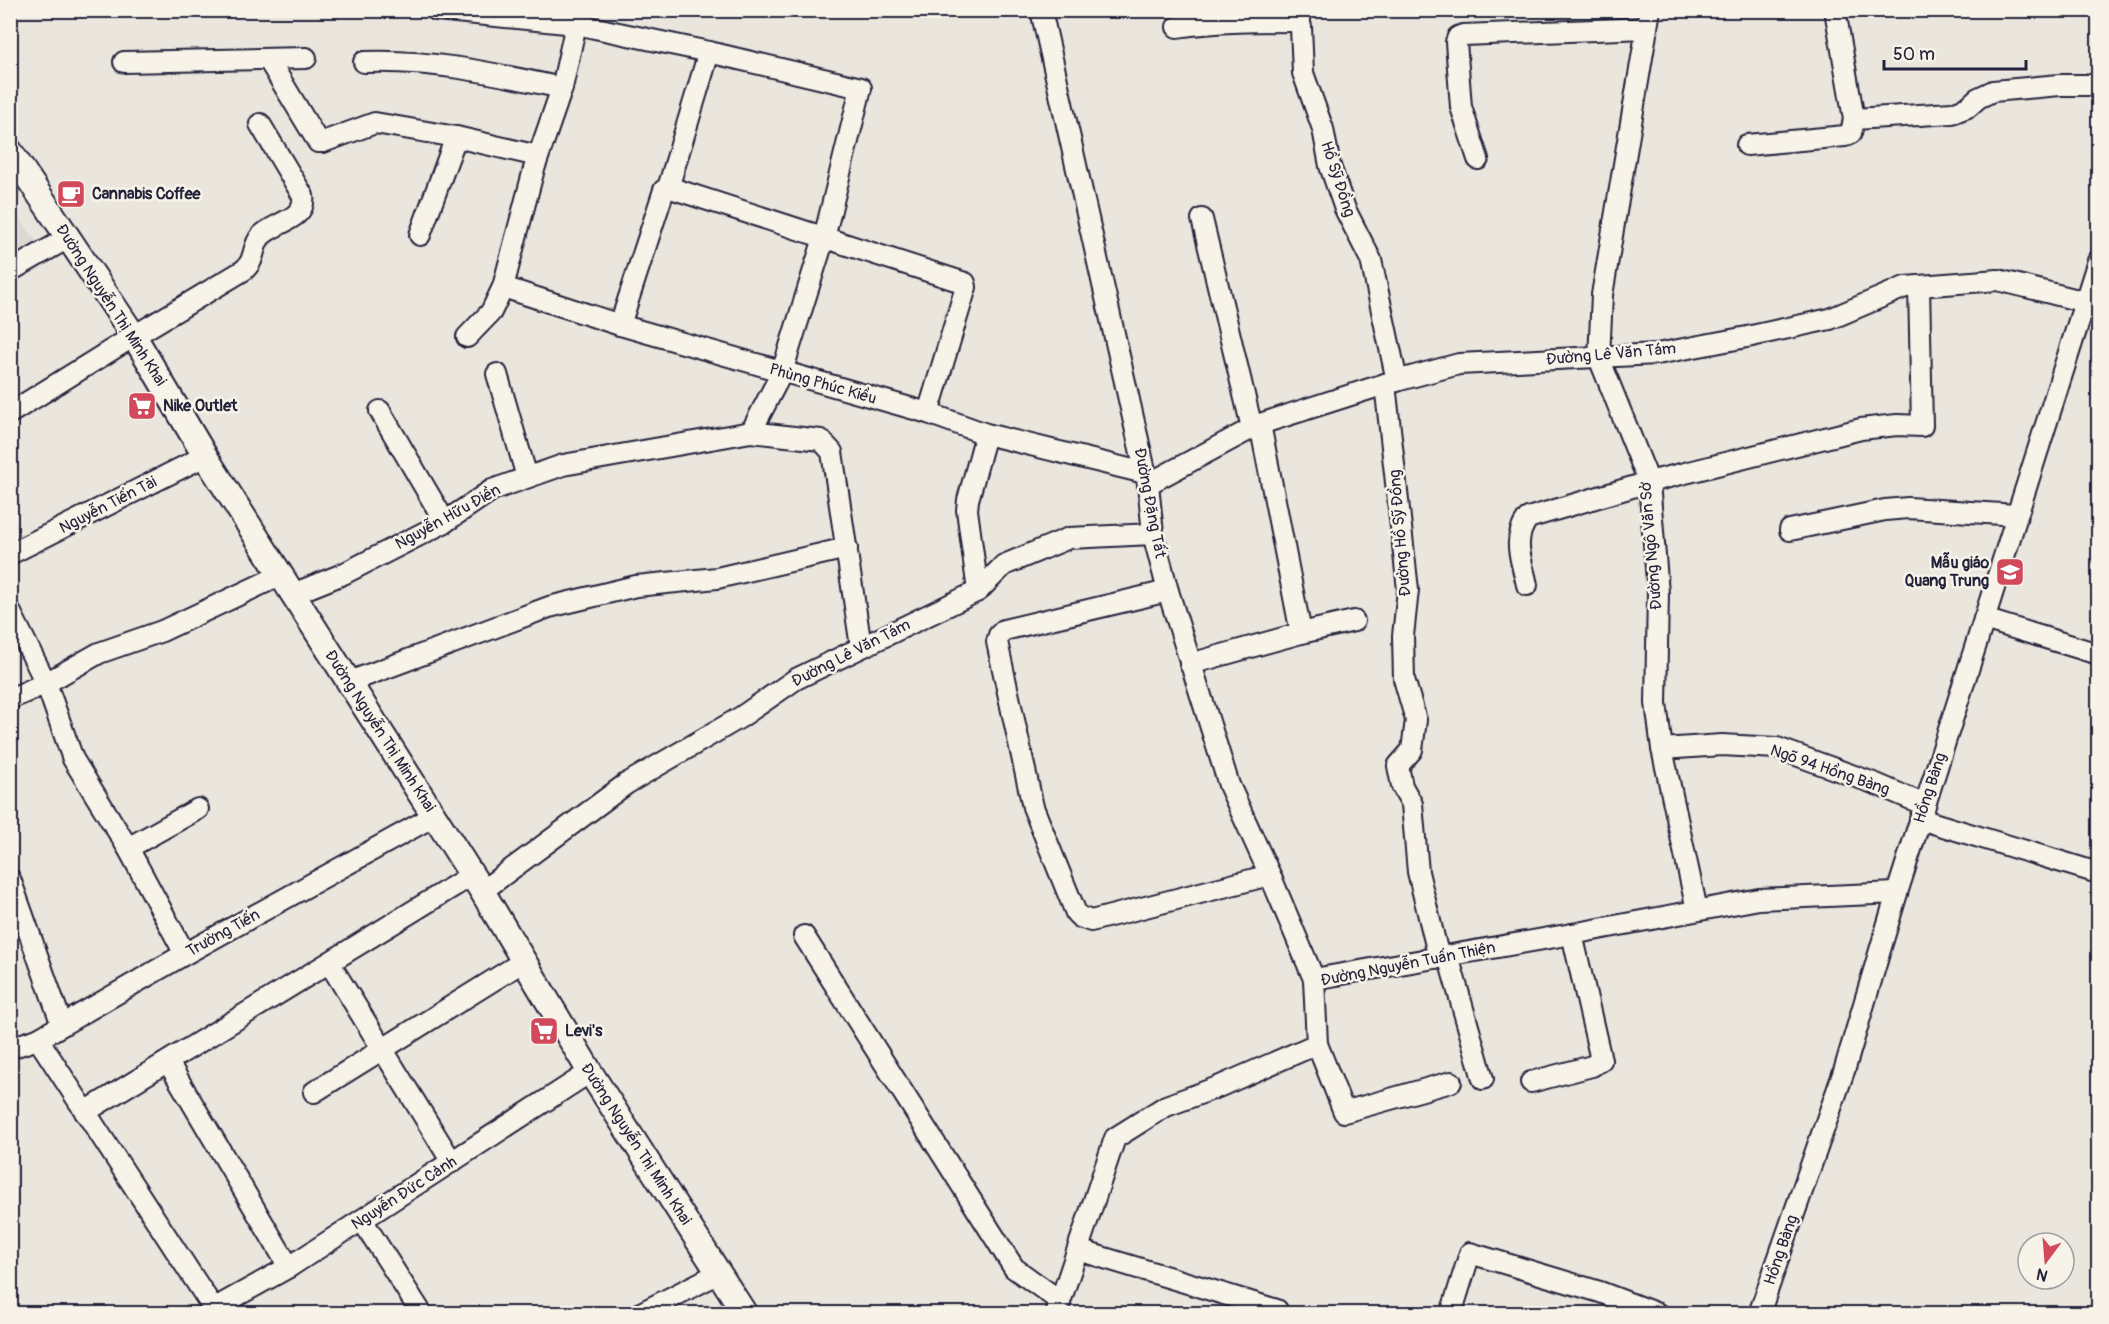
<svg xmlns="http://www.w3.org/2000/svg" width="2109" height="1324" viewBox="0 0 2109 1324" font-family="Pangolin,sans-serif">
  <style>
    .built { fill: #dbd8d2 }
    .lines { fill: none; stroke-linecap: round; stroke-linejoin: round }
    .minor-casing { stroke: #22223b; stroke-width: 24 }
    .major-casing { stroke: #22223b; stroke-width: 28 }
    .minor { stroke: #f7f3e8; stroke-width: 20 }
    .major { stroke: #f7f3e8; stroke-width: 24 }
    .labels { text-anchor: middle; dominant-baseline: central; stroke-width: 5; stroke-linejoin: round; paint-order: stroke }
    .street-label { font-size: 16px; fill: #22223b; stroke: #f7f3e8 }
    .poi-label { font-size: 16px; font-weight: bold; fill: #22223b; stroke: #f7f3e8; text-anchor: start }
  </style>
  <rect width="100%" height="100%" fill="#eae6de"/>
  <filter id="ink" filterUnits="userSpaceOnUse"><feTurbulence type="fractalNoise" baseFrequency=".0167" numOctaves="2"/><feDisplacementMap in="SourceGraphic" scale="12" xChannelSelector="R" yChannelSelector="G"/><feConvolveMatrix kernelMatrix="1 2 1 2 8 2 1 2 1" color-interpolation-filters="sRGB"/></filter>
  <g filter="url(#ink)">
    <!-- built -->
    <path class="built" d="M10,205L40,246L10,264Z"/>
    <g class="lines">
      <!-- minor casing -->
      <g class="minor-casing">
        <g id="minor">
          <path d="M436,10L576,24L709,52L861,88L824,238L782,372L751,432"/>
          <path d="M1041,10L1148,484L1153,534L1168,591L1229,785L1270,875L1314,979"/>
          <path d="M1296,10L1301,27L1303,73L1323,129L1330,166L1345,209L1371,260L1397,381"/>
          <path d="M1650,10L1602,295L1599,358L1649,482L1658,593L1656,703L1662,749L1697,910"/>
          <path d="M1177,27C1218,21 1258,21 1300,21"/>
          <path d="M268,59L318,142H323L375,123L456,137L538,156"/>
          <path d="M124,62L306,58"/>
          <path d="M364,62C431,59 497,74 562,88"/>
          <path d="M1854,119L1952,113L1968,107L1978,98L1993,91L2060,85H2098"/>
          <path d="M1747,145L1845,136L1851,133L1854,119L1835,10"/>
          <path d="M1478,159L1461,107L1456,42L1458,37L1463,35L1647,28"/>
          <path d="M668,188L709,52"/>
          <path d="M1202,219L1252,428"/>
          <path d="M420,235L456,137"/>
          <path d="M10,271L68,238"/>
          <path d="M503,287L620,325L928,413L986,434L1145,473"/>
          <path d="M620,325L664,190L671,188L965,283L966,287L928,413"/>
          <path d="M467,337L491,312L503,287L534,169L562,88L576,24L574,10"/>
          <path d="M497,374L527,477"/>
          <path d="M1385,384L1408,590L1403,636L1404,679L1416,720L1412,750L1398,766L1402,786L1412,804L1418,872L1439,958"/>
          <path d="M380,411L445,522"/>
          <path d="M10,413L134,336L244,270C247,267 251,262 252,258C255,250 255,243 261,236C274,222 307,220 303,196L260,124"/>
          <path d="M1260,424L1301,633"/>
          <path d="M1148,484L1260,424L1385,384L1459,364L1657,354L1747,337L1830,319L1905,287L1919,286L1998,280L2098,305"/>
          <path d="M1790,530L1885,510L1908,508L2017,515"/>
          <path d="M10,554L205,456"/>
          <path d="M1527,585C1522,560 1511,541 1528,518L1649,482L1861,429L1897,425L1922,426L1919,286"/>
          <path d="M978,591L967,510L968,500L986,434"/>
          <path d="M1168,591L1004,630L999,635L997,642L1033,807L1076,913L1080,917L1091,921L1270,875"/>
          <path d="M293,594L343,574L445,522L492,490L563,465L751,432L821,440L832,452L861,647"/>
          <path d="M10,611L46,683L73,759L128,848L185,954"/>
          <path d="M1984,619L2098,654"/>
          <path d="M1190,664L1301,633L1354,621"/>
          <path d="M349,682L549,607L636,586L717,578L847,548"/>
          <path d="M10,699L46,683L99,653L162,631L281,575"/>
          <path d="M1662,749L1722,745L1777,748L1876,784L1925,805"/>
          <path d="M1920,819L2098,873"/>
          <path d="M128,848L198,809"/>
          <path d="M10,879L62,1025"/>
          <path d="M482,891L626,784L741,717L796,679L978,591L1004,565L1069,538L1153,534"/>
          <path d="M804,936L1014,1268L1060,1301"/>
          <path d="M1448,956L1483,1079"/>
          <path d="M330,964L452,1162"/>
          <path d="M38,1039L217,1314"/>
          <path d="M1317,1044L1344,1112L1451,1082"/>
          <path d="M10,1048L38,1039L185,954L434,816"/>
          <path d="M168,1062L289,1267"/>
          <path d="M1531,1082L1592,1066L1601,1060L1572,934"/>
          <path d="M314,1092L524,961"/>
          <path d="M85,1112L472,875"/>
          <path d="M362,1220L422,1314"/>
          <path d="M1078,1250L1277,1310"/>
          <path d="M220,1314L224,1303L289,1267L590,1072"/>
          <path d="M639,1314L719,1273"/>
          <path d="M1056,1314L1115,1138L1166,1106L1218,1087L1317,1044L1314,979L1572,934L1759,899L1897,893"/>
          <path d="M1451,1314L1470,1253L1600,1292L1658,1314"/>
          <path d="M1759,1314L1845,1068L1897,893L2098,261"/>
        </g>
      </g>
      <!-- major casing -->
      <g class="major-casing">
        <path id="major" d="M10,151L134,336L205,456L482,891L590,1072L745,1314"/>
      </g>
      <!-- minor -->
      <use href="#minor" class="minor"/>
      <!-- major -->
      <use href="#major" class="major"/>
    </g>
  </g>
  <!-- icons -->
  <defs>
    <g id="cafe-square" transform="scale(1.5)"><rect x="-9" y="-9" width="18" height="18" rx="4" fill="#d1495b" stroke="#f7f3e8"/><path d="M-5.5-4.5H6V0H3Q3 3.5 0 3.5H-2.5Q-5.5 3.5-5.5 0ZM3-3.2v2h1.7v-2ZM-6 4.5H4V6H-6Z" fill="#fff"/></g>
    <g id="supermarket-square" transform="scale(1.5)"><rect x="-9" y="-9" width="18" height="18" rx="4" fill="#d1495b" stroke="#f7f3e8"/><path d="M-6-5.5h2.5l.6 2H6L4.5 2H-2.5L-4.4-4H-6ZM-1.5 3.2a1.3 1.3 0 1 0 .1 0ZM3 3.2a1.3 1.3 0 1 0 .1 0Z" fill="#fff"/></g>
    <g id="school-square" transform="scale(1.5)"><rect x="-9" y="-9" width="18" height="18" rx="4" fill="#d1495b" stroke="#f7f3e8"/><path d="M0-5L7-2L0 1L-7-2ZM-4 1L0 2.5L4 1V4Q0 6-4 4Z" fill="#fff"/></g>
  </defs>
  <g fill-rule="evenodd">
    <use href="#cafe-square" x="71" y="194"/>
    <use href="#supermarket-square" x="142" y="406"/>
    <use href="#school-square" x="2010" y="572"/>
    <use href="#supermarket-square" x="544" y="1031"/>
  </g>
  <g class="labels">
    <!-- street labels -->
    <g class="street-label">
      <text transform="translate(1338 179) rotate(72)">Hồ Sỹ Đồng</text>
      <text transform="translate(111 305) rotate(57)">Đường Nguyễn Thị Minh Khai</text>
      <text transform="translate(1611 354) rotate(-5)">Đường Lê Văn Tám</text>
      <text transform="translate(823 384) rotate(16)">Phùng Phúc Kiều</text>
      <text transform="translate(1150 503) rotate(79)">Đường Đặng Tất</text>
      <text transform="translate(108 505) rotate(-27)">Nguyễn Tiến Tài</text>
      <text transform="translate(448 517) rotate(-29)">Nguyễn Hữu Điền</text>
      <text transform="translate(1400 533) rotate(-95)">Đường Hồ Sỹ Đồng</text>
      <text transform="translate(1651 546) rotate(-95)">Đường Ngô Văn Sở</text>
      <text transform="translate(851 653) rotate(-27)">Đường Lê Văn Tám</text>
      <text transform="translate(380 731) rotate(57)">Đường Nguyễn Thị Minh Khai</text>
      <text transform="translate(1830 770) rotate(19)">Ngõ 94 Hồng Bàng</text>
      <text transform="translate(1930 788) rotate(-72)">Hồng Bàng</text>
      <text transform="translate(223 933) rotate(-29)">Trường Tiến</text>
      <text transform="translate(1408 964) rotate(-11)">Đường Nguyễn Tuấn Thiện</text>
      <text transform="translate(636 1144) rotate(57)">Đường Nguyễn Thị Minh Khai</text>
      <text transform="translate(404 1193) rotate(-33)">Nguyễn Đức Cảnh</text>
      <text transform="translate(1781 1250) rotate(-71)">Hồng Bàng</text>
    </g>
    <!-- poi labels -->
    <g class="poi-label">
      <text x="92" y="194">Cannabis Coffee</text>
      <text x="163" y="406">Nike Outlet</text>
      <text x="1989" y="563" text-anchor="end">Mẫu giáo<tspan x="1989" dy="18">Quang Trung</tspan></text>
      <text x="565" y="1031">Levi's</text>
    </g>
  </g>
  <!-- margin -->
  <rect width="2109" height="1324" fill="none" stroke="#f7f3e8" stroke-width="36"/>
  <rect x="18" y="18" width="2073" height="1288" fill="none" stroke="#22223b" stroke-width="2" filter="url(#ink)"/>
  <!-- north arrow -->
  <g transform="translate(2046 1261) rotate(196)"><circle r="28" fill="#f7f3e8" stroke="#a29fa3" stroke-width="1.5"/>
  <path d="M0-4.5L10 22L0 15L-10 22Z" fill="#d1495b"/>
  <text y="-9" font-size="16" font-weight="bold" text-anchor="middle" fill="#22223b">N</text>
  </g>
  <!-- scale -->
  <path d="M1884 60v9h142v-9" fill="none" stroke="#22223b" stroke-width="3"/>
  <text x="1893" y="60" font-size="18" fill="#22223b" stroke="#f7f3e8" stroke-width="4.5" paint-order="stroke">50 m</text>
</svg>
